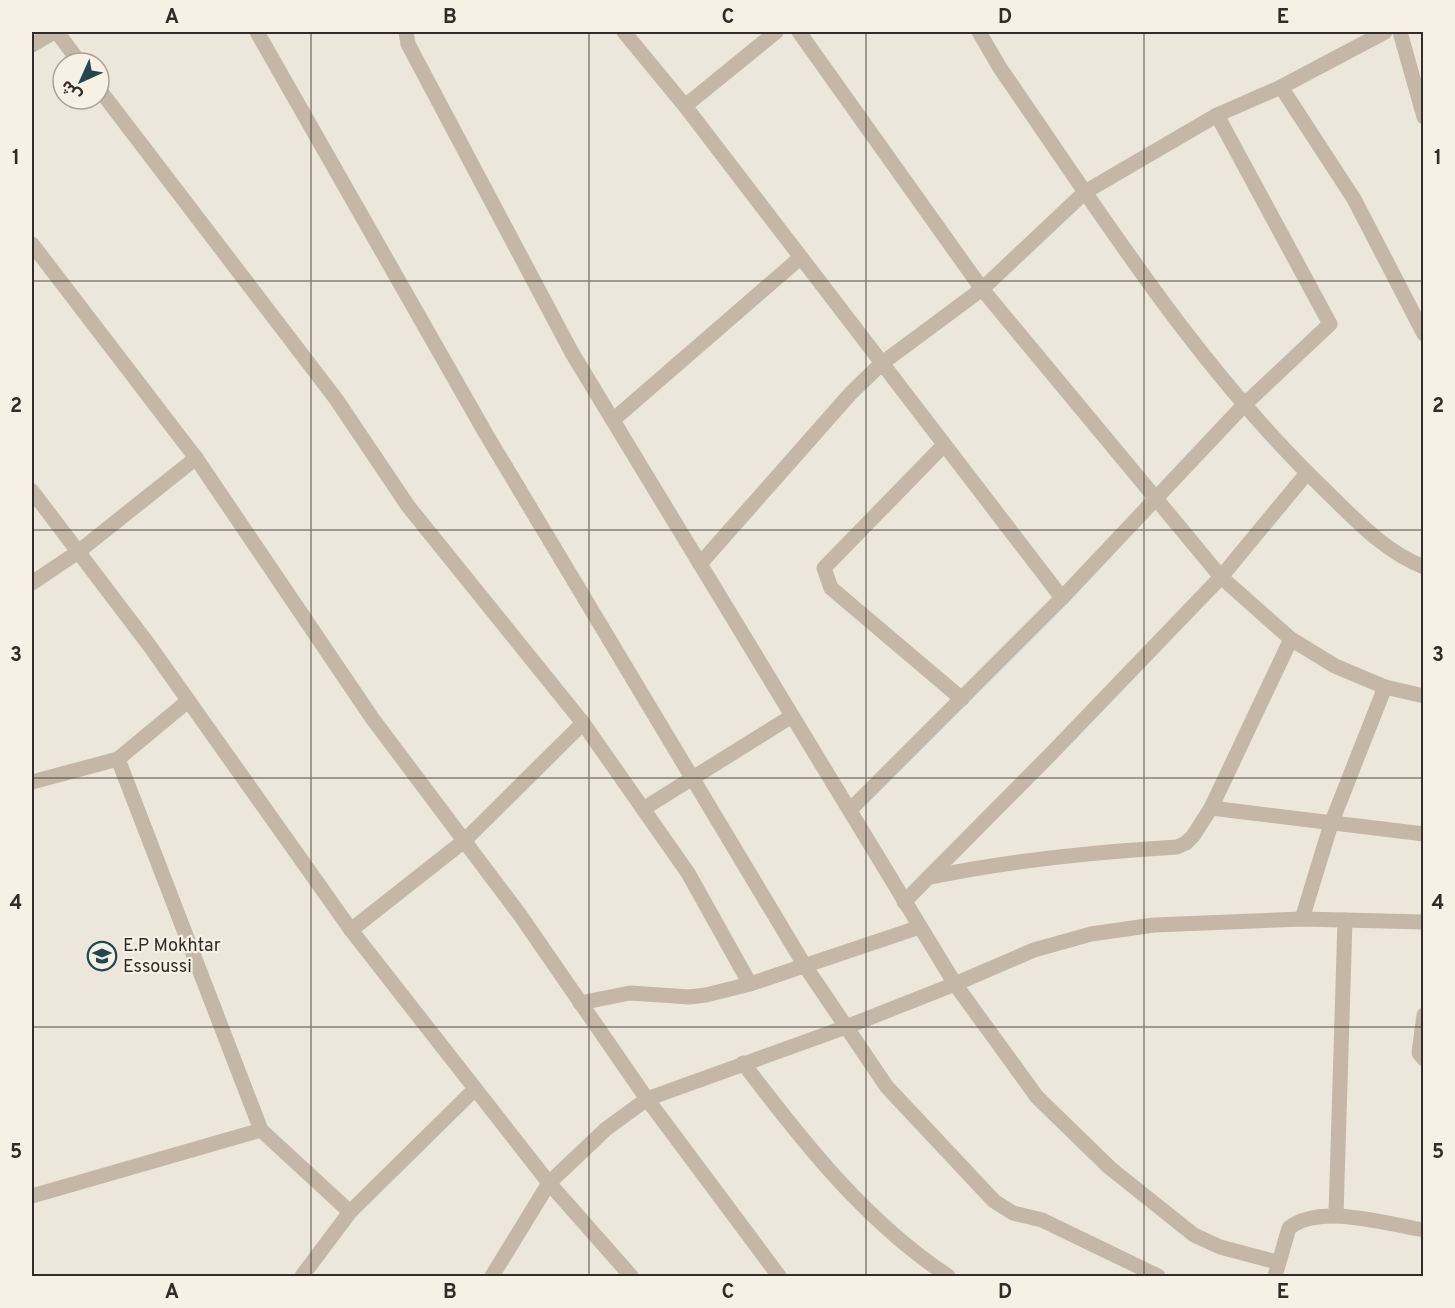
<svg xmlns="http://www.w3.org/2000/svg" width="1455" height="1308" viewBox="0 0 1455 1308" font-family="Overpass,'Noto Sans Arabic',sans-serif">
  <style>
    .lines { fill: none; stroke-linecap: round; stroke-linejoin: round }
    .minor { stroke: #c4b7a8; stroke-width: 15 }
    .grid { fill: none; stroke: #322b27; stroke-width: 1.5; stroke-opacity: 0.55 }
    .labels { text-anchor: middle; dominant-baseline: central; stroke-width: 4.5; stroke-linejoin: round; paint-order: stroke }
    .poi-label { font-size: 18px; fill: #322b27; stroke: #f6f0e5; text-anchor: start }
    .neatline { fill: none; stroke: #322b27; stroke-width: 2 }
    .grid-label { font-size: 20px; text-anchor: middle; font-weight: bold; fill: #322b27 }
  </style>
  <rect width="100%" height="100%" fill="#ede6da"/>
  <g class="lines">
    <!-- minor -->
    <g class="minor">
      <path d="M57,32L80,63"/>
      <path d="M257,32L486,434L805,966L887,1087L994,1201L1013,1213L1042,1220L1158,1276"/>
      <path d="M406,32L408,44L572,353L955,984L1037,1097L1110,1168L1194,1235L1220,1247L1277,1262"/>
      <path d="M624,32L685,106L1062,598"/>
      <path d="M799,32L982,289L1221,577L1291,639L1335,666L1385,687L1424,696"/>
      <path d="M979,32L1000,68C1102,215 1197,368 1327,492C1356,520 1385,552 1424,567"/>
      <path d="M1400,32L1424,117"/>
      <path d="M32,45L54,32"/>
      <path d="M1281,87L1354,199L1424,334"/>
      <path d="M99,89L336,399L408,506L583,723L688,873L750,984"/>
      <path d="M685,106L776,32"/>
      <path d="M32,244L196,458L372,718L520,915L647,1099L779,1276"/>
      <path d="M613,420L800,258"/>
      <path d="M943,446L824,568L831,588L962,699"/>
      <path d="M32,491L149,645L351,930L549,1183L631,1276"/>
      <path d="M700,564L851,393L881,364L982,289L1085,192L1217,115L1281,87L1385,32"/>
      <path d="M32,583L78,552L196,458"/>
      <path d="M118,759L261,1130L350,1212"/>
      <path d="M32,782L118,759L188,701"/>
      <path d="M1211,808L1424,834"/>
      <path d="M643,809L792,716"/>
      <path d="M850,810L1062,598L1243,406L1330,324L1217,115"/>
      <path d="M931,877C1013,860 1093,852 1177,847L1186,843L1193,836L1211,808L1291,639"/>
      <path d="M904,902L1047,758L1221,577L1307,473"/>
      <path d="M1302,919L1331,824L1385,687"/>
      <path d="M351,930L464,841L583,723"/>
      <path d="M580,1003L630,993L689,997L706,995L750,984L920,927"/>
      <path d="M1424,1015L1419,1053L1424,1059"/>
      <path d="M743,1063C803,1142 865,1221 948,1276"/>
      <path d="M32,1196L261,1130"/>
      <path d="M1336,1215L1345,920"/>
      <path d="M302,1276L350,1212L475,1089"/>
      <path d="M492,1276L549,1183L606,1129L647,1099L846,1027L955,984L1034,950L1091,934L1154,925L1302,919L1424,922"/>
      <path d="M1275,1276L1289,1228C1321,1203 1386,1224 1424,1230"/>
    </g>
  </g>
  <!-- grid -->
  <path class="grid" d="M311,32V1276M589,32V1276M866,32V1276M1144,32V1276M32,281H1424M32,530H1424M32,778H1424M32,1027H1424"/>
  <!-- icons -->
  <defs>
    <g id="school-ring" transform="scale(1.5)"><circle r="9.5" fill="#f6f0e5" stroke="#22474d" stroke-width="1.5"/><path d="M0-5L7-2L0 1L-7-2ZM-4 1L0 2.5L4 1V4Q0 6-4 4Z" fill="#22474d"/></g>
  </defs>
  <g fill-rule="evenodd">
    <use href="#school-ring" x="102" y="956"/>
  </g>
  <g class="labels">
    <!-- poi labels -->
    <g class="poi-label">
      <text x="123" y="946">E.P Mokhtar<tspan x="123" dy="21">Essoussi</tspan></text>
    </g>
  </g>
  <!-- border -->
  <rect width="1455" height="1308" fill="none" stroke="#f6f0e5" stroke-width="66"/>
  <!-- north arrow -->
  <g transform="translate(81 81) rotate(225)"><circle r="28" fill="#f6f0e5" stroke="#a8a199" stroke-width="1.5"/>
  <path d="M0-4.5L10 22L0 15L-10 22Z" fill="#22474d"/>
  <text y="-9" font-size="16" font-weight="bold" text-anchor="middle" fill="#322b27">ش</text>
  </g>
  <rect x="33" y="33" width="1389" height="1242" class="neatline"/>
  <g class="grid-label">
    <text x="172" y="23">A</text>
    <text x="450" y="23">B</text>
    <text x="728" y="23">C</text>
    <text x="1005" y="23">D</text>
    <text x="1283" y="23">E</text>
    <text x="16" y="164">1</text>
    <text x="1438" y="164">1</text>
    <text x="16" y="412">2</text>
    <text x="1438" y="412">2</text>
    <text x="16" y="661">3</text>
    <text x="1438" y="661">3</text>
    <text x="16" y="909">4</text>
    <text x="1438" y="909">4</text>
    <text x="16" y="1158">5</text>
    <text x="1438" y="1158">5</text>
    <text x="172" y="1298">A</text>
    <text x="450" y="1298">B</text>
    <text x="728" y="1298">C</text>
    <text x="1005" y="1298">D</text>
    <text x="1283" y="1298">E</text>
  </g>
</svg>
